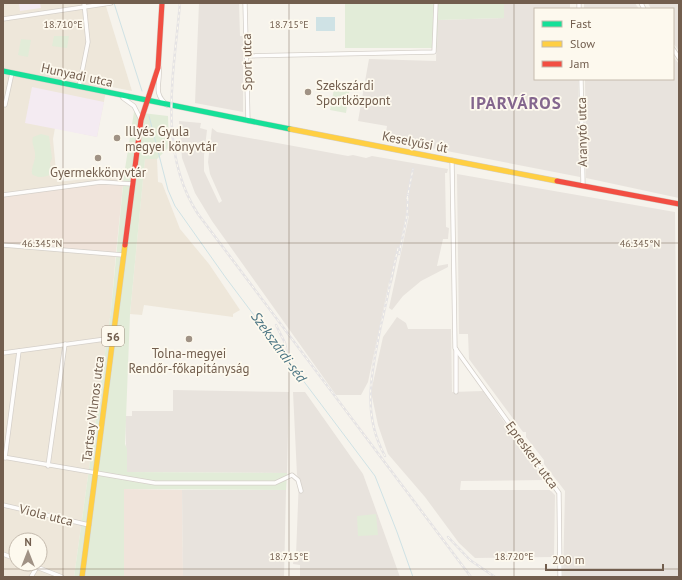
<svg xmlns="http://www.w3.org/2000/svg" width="682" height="580" viewBox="0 0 682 580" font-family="'PT Sans',sans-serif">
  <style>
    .residential { fill: #eee7da; fill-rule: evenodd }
    .commercial { fill: #f0e4db }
    .industrial { fill: #e8e3dd }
    .education { fill: #f4ebf2 }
    .green { fill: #e2ecd8 }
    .water { fill: #cfe2e5 }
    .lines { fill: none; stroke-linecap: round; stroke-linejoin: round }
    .stream { stroke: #cfe2e5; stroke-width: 1 }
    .street-casing { stroke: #d5d0ca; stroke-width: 5 }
    .fast-casing { stroke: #d4cfc7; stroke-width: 6 }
    .slow-casing { stroke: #d4cfc7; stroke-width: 6 }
    .jam-casing { stroke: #d4cfc7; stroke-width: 6 }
    .street { stroke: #fefdfc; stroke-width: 3.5 }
    .fast { stroke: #16e098; stroke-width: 5 }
    .slow { stroke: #ffcf43; stroke-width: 5 }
    .jam { stroke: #f24e42; stroke-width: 5 }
    .rail-casing { stroke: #e5e3e4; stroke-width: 2.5 }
    .rail { stroke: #fdf9ee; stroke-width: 1; stroke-dasharray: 3; stroke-linecap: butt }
    .ticks { fill: none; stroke: #725e4e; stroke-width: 1; stroke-opacity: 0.45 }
    .poi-dot { fill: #a09285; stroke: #fdf9ee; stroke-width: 1.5 }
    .labels { text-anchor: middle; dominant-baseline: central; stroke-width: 3.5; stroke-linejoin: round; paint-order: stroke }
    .shield { fill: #fdf9ee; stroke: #9c8c7e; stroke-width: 1 }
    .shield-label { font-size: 12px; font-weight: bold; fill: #725e4e }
    .street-label { font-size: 13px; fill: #725e4e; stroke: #fdf9ee }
    .poi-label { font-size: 13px; fill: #725e4e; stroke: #fdf9ee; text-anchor: start }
    .water-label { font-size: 14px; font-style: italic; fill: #4a7483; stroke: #fdf9ee }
    .district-label { font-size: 17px; font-weight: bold; letter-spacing: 1px; fill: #84668e; stroke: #fdf9ee }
    .ticks-label { font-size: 10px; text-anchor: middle; fill: #725e4e; stroke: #fdf9ee; stroke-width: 3.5; stroke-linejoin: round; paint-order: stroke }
  </style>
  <rect width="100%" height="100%" fill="#f6f3ec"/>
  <!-- residential -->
  <g class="residential">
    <path d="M3,3H105L132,91L107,86L97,137L55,128L53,139L57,182L124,175L123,185L103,183L3,197Z"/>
    <path d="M145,158L157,159L158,182L162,183L180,229L209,264L240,310L233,314V317L144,305L142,315L130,314Z"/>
    <path d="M3,243L116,253L111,310L74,577H3ZM16,540H40V564H16Z"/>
  </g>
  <!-- commercial -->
  <g class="commercial">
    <path d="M103,183L123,185L116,253L3,243V197Z"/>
    <path d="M124,489L182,490L183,577H124Z"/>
  </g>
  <!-- industrial -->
  <g class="industrial">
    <path d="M199,3H239L240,36H243V112L195,103Z"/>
    <path d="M504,3H570V9H535V79H578L580,177L385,139L387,126L358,121L369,59L436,61L437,20L504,18Z"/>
    <path d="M584,3H635L639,9H584Z"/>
    <path d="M648,3H679V51L673,43V9H651Z"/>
    <path d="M673,56L679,64V198L586,178L585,79H673Z"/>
    <path d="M179,121L201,123L200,128L207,130L204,155V171L219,203L222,201L210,174L208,162L212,128L217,132L348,156L353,155L366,158L372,156L448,169L447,173H445L446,227L449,228L448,239H443L437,266L448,264V267L421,281L403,296L392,310L389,308L409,216L406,215L392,283L389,282L368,382L361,395H336L212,221L195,193L182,158Z"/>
    <path d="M457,174L675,212L679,577H563L565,491L544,464V460L526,437V432H523L469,359L468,334H459Z"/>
    <path d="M397,317L406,323L408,329H451L452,392L483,391L544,480L461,481L460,490H550L555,495L554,557L475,558L459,543L425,497L388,454L378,425L371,392L383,337Z"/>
    <path d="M173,390L289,392L287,473L127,472L125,416H132V411H173Z"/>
    <path d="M293,392H305L363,474L400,577H300V565L293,564L294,556L296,555L299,478L297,475Z"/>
    <path d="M182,490H286L284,577H183Z"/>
  </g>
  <!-- education -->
  <g class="education">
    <path d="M19,3H40L41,8L20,11Z"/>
    <path d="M32,87L104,102L97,137L25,123Z"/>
  </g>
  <!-- green -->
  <g class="green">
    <path d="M345,3H504V18L438,20L437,48H345Z"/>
    <path d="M54,36H69L67,48L52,46Z"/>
    <path d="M21,39L31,40L28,57L18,55Z"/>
    <path d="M335,84L350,87L346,113L330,110Z"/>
    <path d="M134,112L168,116L169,147L157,159H145L130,314L125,444L127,449V472L287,473L286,490L124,489V577H74L111,310L124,175Z"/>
    <path d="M41,134L49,136L52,158L50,163L52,174C45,177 38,179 32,174C31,166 36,161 35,154C35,147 31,144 33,137Z"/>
    <path d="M376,514L378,535L358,536L357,516Z"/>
  </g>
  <!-- water -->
  <rect class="water" x="316" y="17" width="19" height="14"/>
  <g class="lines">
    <!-- stream -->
    <g class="stream">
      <path d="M114,3L142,91"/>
      <path d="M149,116L168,190L175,206L226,278L375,476L397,532L413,577"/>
    </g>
    <!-- street casing -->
    <g class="street-casing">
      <g id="street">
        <path d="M245,3L248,121"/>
        <path d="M579,3V9"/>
        <path d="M641,3L644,9"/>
        <path d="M3,19L111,3"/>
        <path d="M673,49L679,58"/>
        <path d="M247,56L434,52L436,3"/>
        <path d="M159,67C161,84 152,92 167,105"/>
        <path d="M581,79L583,185"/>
        <path d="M79,87L88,42L84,3"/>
        <path d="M123,98L134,106L141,120"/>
        <path d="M3,104L5,105L12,73"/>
        <path d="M452,160L455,348L559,493L560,577"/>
        <path d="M3,195L101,182L133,184"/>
        <path d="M3,245L123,255"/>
        <path d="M456,349V392"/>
        <path d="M3,353L113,338"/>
        <path d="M3,457L155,483H275L292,475L298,480L301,491"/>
        <path d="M5,458L19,351"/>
        <path d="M48,466L65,344"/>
        <path d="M3,505L89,525"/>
        <path d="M3,554L16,559"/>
        <path d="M29,564L62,577"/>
        <path d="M31,577L37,567"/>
      </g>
    </g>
    <!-- fast casing -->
    <g class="fast-casing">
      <path id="fast" d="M3,71L290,129"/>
    </g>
    <!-- slow casing -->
    <g class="slow-casing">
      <g id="slow">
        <path d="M290,129L557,181"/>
        <path d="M82,577L125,245"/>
      </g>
    </g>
    <!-- jam casing -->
    <g class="jam-casing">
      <g id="jam">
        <path d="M557,181L679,204"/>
        <path d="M125,245L141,120L158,68L162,3"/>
      </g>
    </g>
    <!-- street -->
    <use href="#street" class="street"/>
    <!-- fast -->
    <use href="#fast" class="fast"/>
    <!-- slow -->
    <use href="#slow" class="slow"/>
    <!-- jam -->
    <use href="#jam" class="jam"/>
    <!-- rail casing -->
    <g class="rail-casing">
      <g id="rail">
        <path d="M180,3C174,73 157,151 198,214L471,577"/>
        <path d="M407,199L413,169"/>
        <path d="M399,254L407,216L408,194"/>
        <path d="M276,325L285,343L290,371"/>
        <path d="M385,456C361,413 372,371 381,325C387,300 392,274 398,248"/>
        <path d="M448,537L470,560L495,577"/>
      </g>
    </g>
    <!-- rail -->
    <use href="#rail" class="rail"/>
  </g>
  <!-- ticks -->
  <path class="ticks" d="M63,3V577M289,3V577M514,3V577M3,243H679M3,569H679"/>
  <!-- markers -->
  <g class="poi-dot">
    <circle cx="308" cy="92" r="4"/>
    <circle cx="117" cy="138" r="4"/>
    <circle cx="98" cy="158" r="4"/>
    <circle cx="189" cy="339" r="4"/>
  </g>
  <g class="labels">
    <!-- shield labels -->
    <rect class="shield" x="102" y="326" width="22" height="20" rx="3"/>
    <g class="shield-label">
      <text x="113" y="336">56</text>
    </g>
    <!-- street labels -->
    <g class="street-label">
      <text transform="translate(247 62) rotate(-91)">Sport utca</text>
      <text transform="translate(77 75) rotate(12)">Hunyadi utca</text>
      <text transform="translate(582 132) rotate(-91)">Aranytó utca</text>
      <text transform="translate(415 142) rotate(11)">Keselyűsi út</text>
      <text transform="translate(93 409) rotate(-83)">Tartsay Vilmos utca</text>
      <text transform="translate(532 455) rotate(54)">Epreskert utca</text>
      <text transform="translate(46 515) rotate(14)">Viola utca</text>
    </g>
    <!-- poi labels -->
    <g class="poi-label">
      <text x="316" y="85">Szekszárdi<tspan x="316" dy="15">Sportközpont</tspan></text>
      <text x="125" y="131">Illyés Gyula<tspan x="125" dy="15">megyei könyvtár</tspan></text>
      <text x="98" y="172" text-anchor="middle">Gyermekkönyvtár</text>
      <text x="189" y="353" text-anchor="middle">Tolna-megyei<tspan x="189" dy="15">Rendőr-főkapitányság</tspan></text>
    </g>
    <!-- water labels -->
    <g class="water-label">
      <text transform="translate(279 347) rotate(54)">Szekszárdi-séd</text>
    </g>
    <!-- district labels -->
    <g class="district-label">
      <text x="516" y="103">IPARVÁROS</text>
    </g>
  </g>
  <g class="ticks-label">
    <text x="63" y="28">18.710°E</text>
    <text x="289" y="28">18.715°E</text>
    <text x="42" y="247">46.345°N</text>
    <text x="640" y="247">46.345°N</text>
    <text x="289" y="560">18.715°E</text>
    <text x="514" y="560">18.720°E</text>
  </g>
  <!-- border -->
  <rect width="682" height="580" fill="none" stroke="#725e4e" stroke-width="8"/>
  <!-- legend -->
  <rect x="534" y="8" width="140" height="72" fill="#fdf9ee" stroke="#c5bbae"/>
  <rect x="542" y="21" width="20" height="6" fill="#16e098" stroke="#c5bbae"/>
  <text x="570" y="28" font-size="12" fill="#725e4e">Fast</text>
  <rect x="542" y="41" width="20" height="6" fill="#ffcf43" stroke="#c5bbae"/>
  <text x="570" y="48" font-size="12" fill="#725e4e">Slow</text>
  <rect x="542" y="61" width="20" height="6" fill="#f24e42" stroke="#c5bbae"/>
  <text x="570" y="68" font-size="12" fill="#725e4e">Jam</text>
  <!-- north arrow -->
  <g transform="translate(28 552)"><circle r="19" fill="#fdf9ee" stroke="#c5bbae"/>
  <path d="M0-3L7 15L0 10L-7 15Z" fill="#a09285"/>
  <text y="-6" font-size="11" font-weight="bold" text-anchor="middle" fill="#725e4e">N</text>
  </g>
  <!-- scale -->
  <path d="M546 564v6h117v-6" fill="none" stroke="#725e4e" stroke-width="2"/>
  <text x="552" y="564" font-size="12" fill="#725e4e" stroke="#fdf9ee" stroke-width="3" paint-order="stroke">200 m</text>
</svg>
